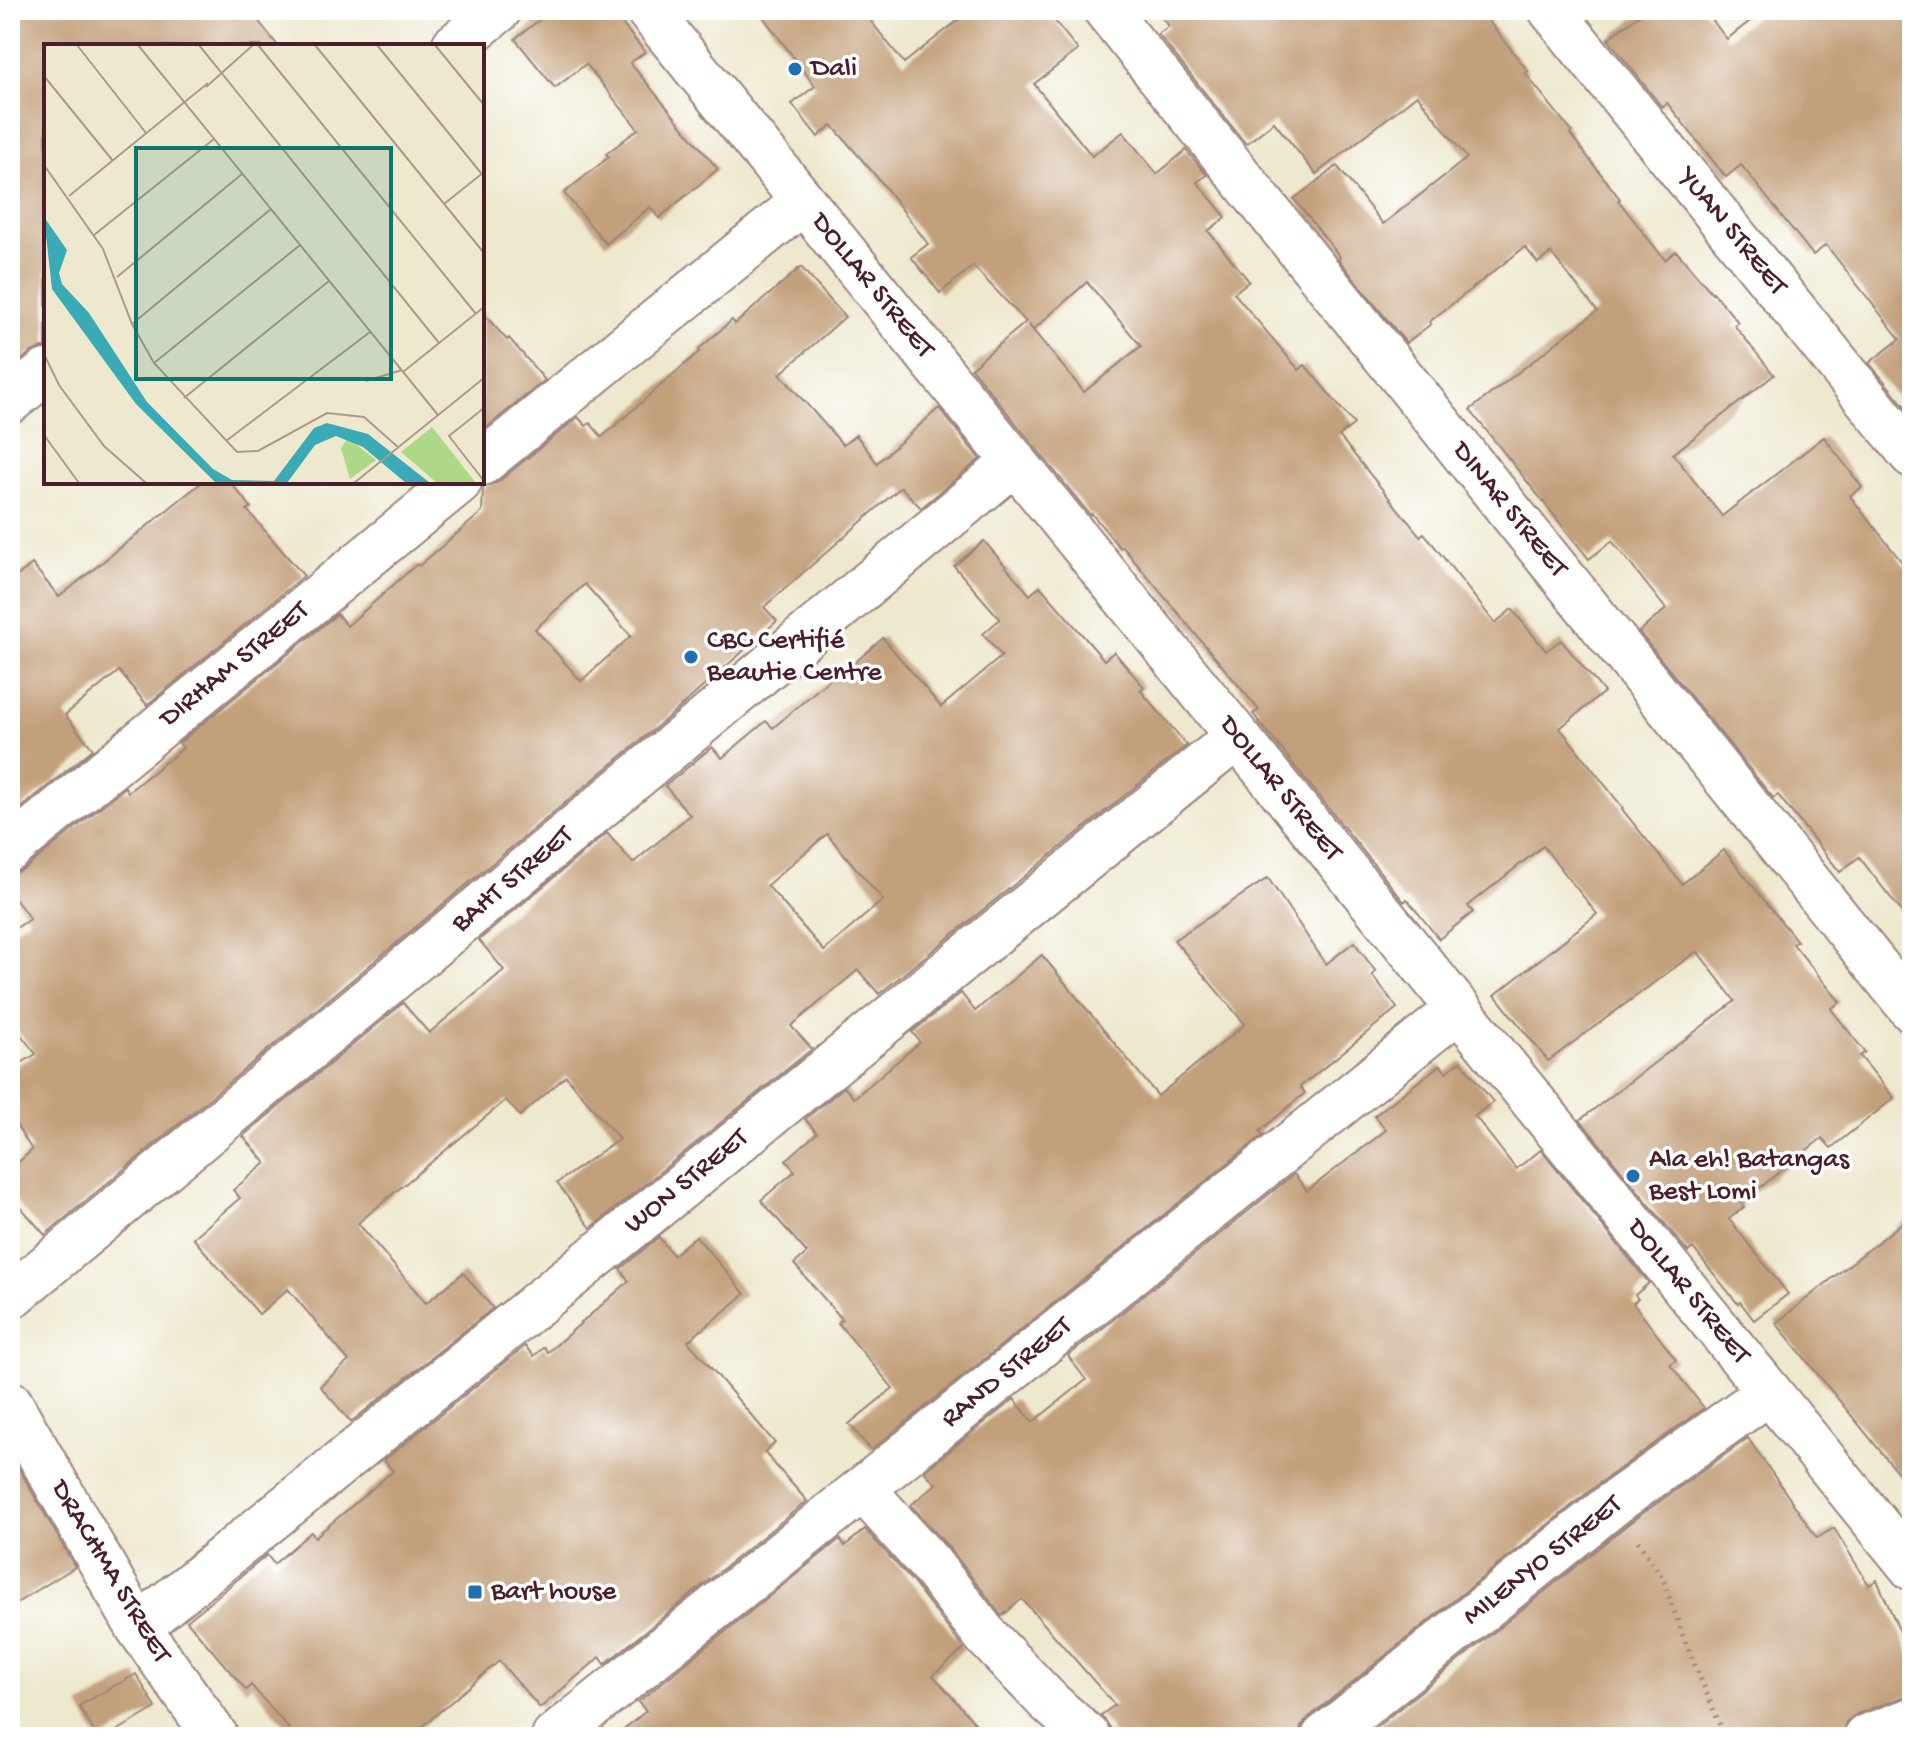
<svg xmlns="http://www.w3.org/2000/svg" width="1922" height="1747" viewBox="0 0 1922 1747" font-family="'Gochi Hand',sans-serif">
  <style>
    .building { fill: #c3a07b; fill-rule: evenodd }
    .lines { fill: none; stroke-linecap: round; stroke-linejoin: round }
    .minor-casing { stroke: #9c847c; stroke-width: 48 }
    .path { stroke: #9c847c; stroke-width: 5; stroke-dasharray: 2 6; stroke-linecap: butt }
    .minor { stroke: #fff; stroke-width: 44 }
    .poi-dot { fill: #1f6fb2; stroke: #fff; stroke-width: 3 }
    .labels { text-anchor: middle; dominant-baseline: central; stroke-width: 7; stroke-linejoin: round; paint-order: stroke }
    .poi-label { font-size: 28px; fill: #4a1f2b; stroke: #fff; text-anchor: start }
    .street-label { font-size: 28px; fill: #4a1f2b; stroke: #fff }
    .inset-road { fill: none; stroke: #ac988d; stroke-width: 2 }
    .view { fill: #0f766e; fill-opacity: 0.15; stroke: #0f766e; stroke-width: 4 }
    .inset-edge { fill: none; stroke: #4a1f2b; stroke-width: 4 }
  </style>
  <rect width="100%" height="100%" fill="#fff"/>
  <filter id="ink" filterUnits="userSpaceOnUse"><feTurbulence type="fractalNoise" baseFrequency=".0125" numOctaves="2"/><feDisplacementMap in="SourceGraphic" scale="16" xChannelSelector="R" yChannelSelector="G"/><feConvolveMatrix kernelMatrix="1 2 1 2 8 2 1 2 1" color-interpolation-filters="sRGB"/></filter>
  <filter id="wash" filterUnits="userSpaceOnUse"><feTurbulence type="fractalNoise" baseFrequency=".006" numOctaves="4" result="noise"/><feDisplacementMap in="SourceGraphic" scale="32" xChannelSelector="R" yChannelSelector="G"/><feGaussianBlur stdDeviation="1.8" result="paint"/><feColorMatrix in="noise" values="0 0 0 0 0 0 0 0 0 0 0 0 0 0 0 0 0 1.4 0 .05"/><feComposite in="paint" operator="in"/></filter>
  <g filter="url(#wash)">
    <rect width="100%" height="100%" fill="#ede8ce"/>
    <g id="blocks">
      <!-- building -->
      <g class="building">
        <path d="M27,10H250L278,46H46V348H41L31,352L10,369V23Z"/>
        <path d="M552,10H611L645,52L630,63L718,169L659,218L650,207L606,244L564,193L609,157L606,154L638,129L586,64L555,88L515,39Z"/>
        <path d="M758,10H862L904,63L971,10H1046L1078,50L1034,84L1092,156L1123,132L1157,174L1186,150L1207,175L1197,182L1226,217L1208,231L1249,281L1234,293L1299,370L1305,365L1354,424L1339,436L1420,536L1424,533L1495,623L1512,609L1546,651L1561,640L1604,692L1560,728L1623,808L1622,809L1682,884L1724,850L1797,941L1793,944L1840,1002L1831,1009L1865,1052L1860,1056L1894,1098L1831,1148L1822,1138L1741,1203L1744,1207L1729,1219L1788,1294L1754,1320L1740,1302L1738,1304L1693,1248L1688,1252L1580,1120L1735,1001L1697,951L1548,1061L1495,995L1597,914L1543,846L1468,906L1473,912L1439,939L1407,899L1404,902L1253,714L1259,710L1122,546L1120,548L1092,514L1090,515L971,368L1026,322L973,266L940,293L911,257L928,244L882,183L832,125L818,137L792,104L815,86ZM1087,282L1141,346L1084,392L1028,324L1033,330Z"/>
        <path d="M1156,10H1480L1528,71L1525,73L1572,132L1570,134L1620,199L1618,200L1665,260L1676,251L1712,293L1713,292L1738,322L1734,325L1774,375L1673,454L1722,516L1824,437L1862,487L1850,496L1912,575V925L1859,857L1840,872L1778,795L1773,798L1639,632L1666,609L1612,541L1589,559L1470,410L1597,311L1551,253L1538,263L1525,247L1429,322L1431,324L1406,343L1338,259L1340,257L1294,199L1337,166L1383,224L1467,158L1417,95L1316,174L1274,122L1246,144L1158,34L1169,26Z"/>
        <path d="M1645,10H1704L1727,39L1764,10H1912V415L1869,363L1900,339L1826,245L1813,255L1741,165L1726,177L1667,103L1662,107L1608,39Z"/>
        <path d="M801,267L845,317L780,374L843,445L856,435L877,463L939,408L980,459L921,508L901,487L764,607L777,621L677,710L45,1235L10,1195V1170L32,1150L10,1115V1070L36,1054L10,1021V932L30,919L10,892V873H15L26,868L125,787L128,792L183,748L179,743L337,614L347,626L417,564L419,566L482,512L483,487L498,482L578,417L586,426L590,423L602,437L700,351L699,349L732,320L735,324ZM585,584L631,636L581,681L535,629Z"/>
        <path d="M482,312L507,340L509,338L545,380L482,431Z"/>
        <path d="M202,482H230L251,507L247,510L304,576L147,705L119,671L65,715L93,749L10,817V582L32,564L59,597Z"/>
        <path d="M984,541L1030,595L1040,586L1104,660L1114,652L1144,687L1140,690L1187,745L879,994L858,970L791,1026L812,1049L591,1228L557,1183L619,1139L566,1076L520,1116L506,1100L358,1223L426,1303L463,1273L493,1308L351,1422L320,1386L349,1361L288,1289L259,1314L193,1238L240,1198L233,1190L266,1163L243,1136L403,1003L429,1033L504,970L479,940L607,833L633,863L690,815L665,786L712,747L722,758L766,721L773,728L832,677L835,680L883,638L941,707L1002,656L983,634L1000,619L954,566ZM827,834L883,900L824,951L767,885Z"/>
        <path d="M1268,878L1326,964L1354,942L1376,972L1372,975L1397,1008L1300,1087L1305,1093L1260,1131L1263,1135L871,1450L849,1424L893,1388L838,1323L842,1319L794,1264L807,1253L761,1200L795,1171L786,1160L817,1133L805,1119L844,1087L854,1098L920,1042L912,1032L961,993L975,1011L1042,955L1158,1096L1245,1024L1174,940Z"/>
        <path d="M1461,1061L1493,1102L1475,1116L1516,1169L1541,1150L1649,1283L1635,1295L1638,1299L1633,1303L1676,1360L1670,1364L1704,1408L1597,1485L1308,1718L1301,1727L1300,1737H1112L1111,1729L1101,1715L1115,1705L1022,1599L1002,1616L950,1549L911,1505L936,1484L924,1471L1014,1399L1033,1422L1086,1380L1068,1356L1294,1174L1307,1191L1386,1130L1374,1116L1440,1065L1446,1072Z"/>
        <path d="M1912,1215V1490L1776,1323Z"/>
        <path d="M696,1236L745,1294L688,1341L775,1443L764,1452L807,1501L605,1664L600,1657L540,1708L499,1661L410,1737H296L251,1685L246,1690L187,1621L267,1555L274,1564L311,1532L315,1537L393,1471L384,1460L525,1346L534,1356L544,1347L548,1352L629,1281L620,1269L659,1237L673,1255Z"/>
        <path d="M1748,1438L1817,1538L1834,1528L1869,1585L1877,1580L1912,1659V1696L1903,1697L1857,1714L1846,1722L1842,1732V1737H1364L1628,1524Z"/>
        <path d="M10,1453L75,1567L10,1607Z"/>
        <path d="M865,1529L911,1580L964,1649L933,1675L987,1737H615L646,1711L638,1702L840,1539L845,1546Z"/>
        <path d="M136,1674L156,1708L106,1737H97L79,1706Z"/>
      </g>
    </g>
  </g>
  <g filter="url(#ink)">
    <use href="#blocks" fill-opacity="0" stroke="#9c847c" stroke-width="2"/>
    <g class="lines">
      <!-- minor casing -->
      <g class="minor-casing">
        <g id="minor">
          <path d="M648,10L1912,1568"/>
          <path d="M1106,10L1912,1010"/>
          <path d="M1551,10L1912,455"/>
          <path d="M454,46L499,10"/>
          <path d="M10,401L46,372"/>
          <path d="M482,463L803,202"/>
          <path d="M10,849L459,482"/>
          <path d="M10,1297L1015,462"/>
          <path d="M10,1403L138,1627L216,1737"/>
          <path d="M863,1489L930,1564L986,1636L1048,1701L1088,1737"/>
          <path d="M138,1627L1237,737"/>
          <path d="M554,1737L1459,1009"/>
          <path d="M1324,1737L1613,1504L1769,1392"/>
          <path d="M1866,1737L1912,1720"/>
        </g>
      </g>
      <!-- path -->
      <path class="path" d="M1638,1541L1663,1579L1684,1639L1725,1737"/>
      <!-- minor -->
      <use href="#minor" class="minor"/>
    </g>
  </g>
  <!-- markers -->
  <g class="poi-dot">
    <circle cx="795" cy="69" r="8"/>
    <circle cx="691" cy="657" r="8"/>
    <circle cx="1633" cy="1176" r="8"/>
    <rect x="467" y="1584" width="16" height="16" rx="4"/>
  </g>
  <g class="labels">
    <!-- poi labels -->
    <g class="poi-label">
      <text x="811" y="69">Dali</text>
      <text x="707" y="641">CBC Certifié<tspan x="707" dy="32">Beautie Centre</tspan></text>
      <text x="1649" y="1160">Ala eh! Batangas<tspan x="1649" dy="32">Best Lomi</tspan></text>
      <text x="491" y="1592">Bart house</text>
    </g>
    <!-- street labels -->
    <g class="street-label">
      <text transform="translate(1732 232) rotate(51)">YUAN STREET</text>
      <text transform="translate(872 286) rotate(51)">DOLLAR STREET</text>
      <text transform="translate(1509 510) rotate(51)">DINAR STREET</text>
      <text transform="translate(235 665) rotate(-39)">DIRHAM STREET</text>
      <text transform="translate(1280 789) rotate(51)">DOLLAR STREET</text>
      <text transform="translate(513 880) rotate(-40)">BAHT STREET</text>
      <text transform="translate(687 1182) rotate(-39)">WON STREET</text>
      <text transform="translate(1688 1292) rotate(51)">DOLLAR STREET</text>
      <text transform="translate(1007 1373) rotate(-39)">RAND STREET</text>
      <text transform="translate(1543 1561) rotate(-38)">MILENYO STREET</text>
      <text transform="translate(110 1572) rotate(59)">DRACHMA STREET</text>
    </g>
  </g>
  <!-- overview -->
  <g transform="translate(44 44)">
    <rect width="440" height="440" fill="#ede8ce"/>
    <path d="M388,383L432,439H393L357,408ZM304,394L332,416L306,435L297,404Z" fill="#add986"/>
    <path d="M0,173L23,206L15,229L18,240L45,269L103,358L169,425L188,436L230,437L270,384L283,379L324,390L386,439H362L319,403L292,392L271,401L243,439H172L92,360L8,245Z" fill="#3aaab7"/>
    <path class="inset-road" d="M33,1L102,89M94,1L394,371M155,1L395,299M214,1L432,270M271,1L440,209M333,1L437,129M391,1L440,61M0,32L69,117M162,43L209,1M0,121L59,205L88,280L110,319L193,408L214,407L283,369L320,373L355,404M25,152L164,39M400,160L440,128M50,191L170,95M73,233L198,130M88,280L227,165M0,310L15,341L60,402L102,439M110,319L256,201M359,328L440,263M322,337L358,326M140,354L285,237M440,364L405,392L440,437M0,391L35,439M182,397L326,288M310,439L440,334"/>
    <path class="view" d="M92,104H347V335H92Z"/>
    <rect width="440" height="440" class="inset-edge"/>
  </g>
  <!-- margin -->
  <rect width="1922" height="1747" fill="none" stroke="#fff" stroke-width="40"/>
</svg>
